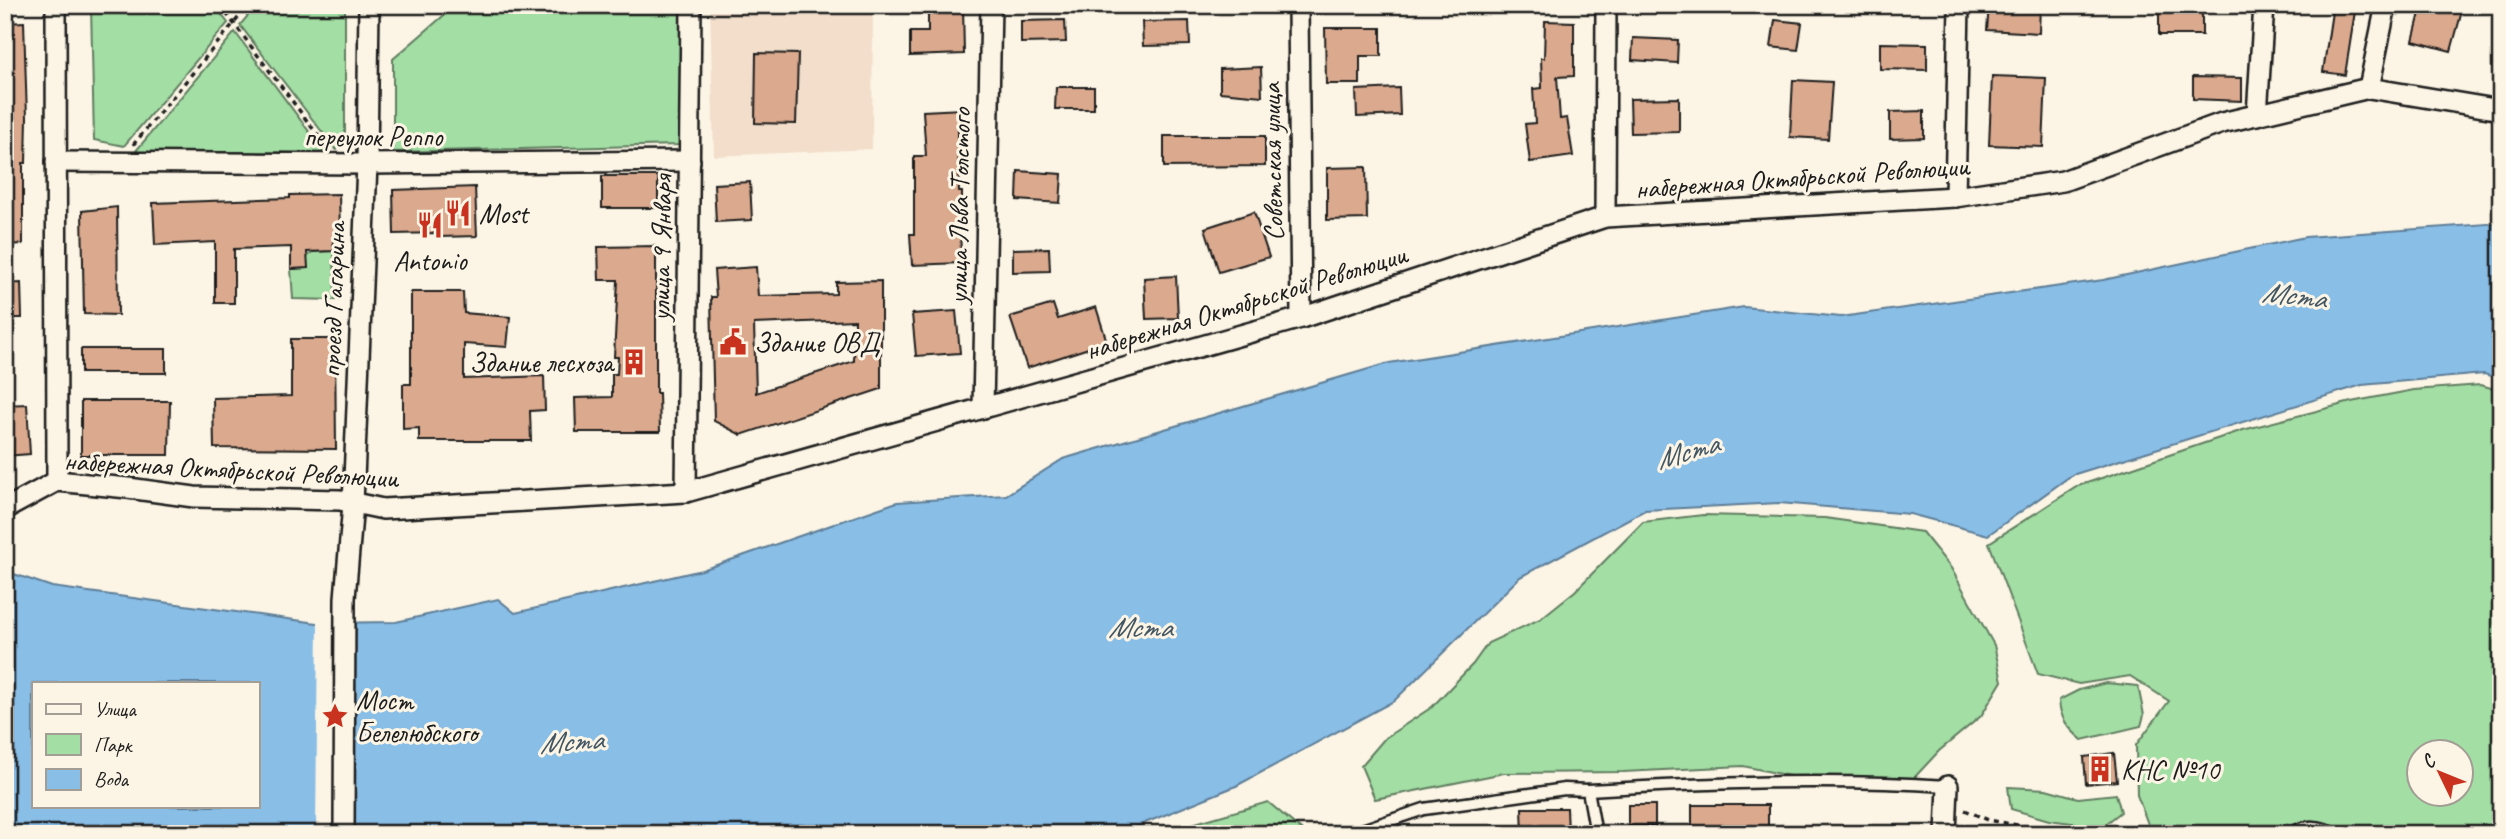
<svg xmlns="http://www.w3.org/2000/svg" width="2506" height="839" viewBox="0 0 2506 839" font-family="Caveat,sans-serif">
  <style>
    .built { fill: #f2decb }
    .green { fill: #a3dea4; stroke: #607d60; stroke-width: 2; fill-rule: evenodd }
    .water { fill: #89bee7; stroke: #5d7d96; stroke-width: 2; fill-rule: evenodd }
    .pier { fill: #fcf5e5 }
    .building { fill: #dbaa8e; stroke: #1c1c1c; stroke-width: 2; fill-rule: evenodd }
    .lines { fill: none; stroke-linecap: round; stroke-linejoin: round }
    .lane-casing { stroke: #1c1c1c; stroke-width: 15 }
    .street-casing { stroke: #1c1c1c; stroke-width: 24 }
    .path { stroke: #1c1c1c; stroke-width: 3.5; stroke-dasharray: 5 5; stroke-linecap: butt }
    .lane { stroke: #fcf5e5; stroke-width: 10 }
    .street { stroke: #fcf5e5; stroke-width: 19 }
    .labels { text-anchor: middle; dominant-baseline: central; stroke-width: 6; stroke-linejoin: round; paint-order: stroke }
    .street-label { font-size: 28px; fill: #1c1c1c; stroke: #fcf5e5 }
    .poi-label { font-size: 28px; fill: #1c1c1c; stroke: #fcf5e5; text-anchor: start }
    .water-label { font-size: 30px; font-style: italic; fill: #425563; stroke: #fcf5e5 }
  </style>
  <rect width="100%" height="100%" fill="#fcf5e5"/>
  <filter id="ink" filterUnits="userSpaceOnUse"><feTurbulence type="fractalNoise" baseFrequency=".0143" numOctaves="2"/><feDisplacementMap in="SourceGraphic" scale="14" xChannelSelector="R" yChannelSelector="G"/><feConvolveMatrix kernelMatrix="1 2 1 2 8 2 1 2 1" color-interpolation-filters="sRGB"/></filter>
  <g filter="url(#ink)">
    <!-- built -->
    <path class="built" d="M710,5H873L872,149L714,156Z"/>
    <!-- green -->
    <g class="green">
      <path d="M91,5H214L228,23L124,146L94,140Z"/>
      <path d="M257,5H345V139L336,150L240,25Z"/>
      <path d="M456,5H682L679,145L393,152V59Z"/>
      <path d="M235,32L325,153L135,152Z"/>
      <path d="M334,251L335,300L293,299L291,269L307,268V257L313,252Z"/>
      <path d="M2481,385L2501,391V819L2473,834L2151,832L2137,795L2136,745L2169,701L2130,676L2079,684L2038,674L1989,543L2078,486L2243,430L2351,402L2414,390ZM2418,752H2460V794H2418Z"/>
      <path d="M1703,515L1825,518L1922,532L1951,568L1994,645L2002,681L1981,716L1939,751L1913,779L1838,786L1743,766L1623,772L1504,773L1375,799L1361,766L1385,738L1432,707L1473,664L1488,643L1540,619L1575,591L1643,522Z"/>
      <path d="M2106,683L2138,686L2144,715L2141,726L2082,740C2068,728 2060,719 2059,700L2079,690Z"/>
      <path d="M2008,787L2046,789L2078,798L2116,794L2121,812L2102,827L2049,820L2011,809Z"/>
      <path d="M1268,802L1306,834H1157Z"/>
    </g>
    <!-- water -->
    <path class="water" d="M2501,223V379L2484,374L2362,385L2072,475L1988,535L1910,514L1779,503L1645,510L1520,577L1394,701L1236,786L1118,834H5V571L52,587L317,623L396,622L498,599L515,613L702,570L897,502L1006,495L1063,459L1389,363L1744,307L1841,317L2103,280L2305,237ZM33,683H257V806H33Z"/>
    <!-- pier -->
    <path class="pier" d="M356,619L347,834H316L318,620Z"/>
    <!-- building -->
    <g class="building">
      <path d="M928,5H963L964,54L910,56V32H928Z"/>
      <path d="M1989,5H2040L2039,33L1987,30Z"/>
      <rect x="2159" y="5" width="43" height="30"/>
      <path d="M2333,5H2356L2345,75L2323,72Z"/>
      <path d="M2422,5H2440L2462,11L2451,51L2413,41Z"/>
      <path d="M1065,20L1066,42L1021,43V21Z"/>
      <path d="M1775,20L1802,23L1798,50L1771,47Z"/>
      <path d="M1189,21L1190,45L1143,46L1142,22Z"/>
      <path d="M1545,21L1574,22V76L1557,77L1560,119L1567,118L1573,156L1530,162L1525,124L1535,123L1533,89L1542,88L1541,58H1544Z"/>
      <path d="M24,22L27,118L26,163H23V244L5,245V23Z"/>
      <path d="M1325,28H1381V56H1360V84H1326Z"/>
      <path d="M1633,38L1678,40L1677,63L1632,60Z"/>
      <path d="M1880,43L1927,44V70L1880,69Z"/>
      <path d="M756,53L798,54L796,124L755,123Z"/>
      <path d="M1261,67L1262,96L1220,92V69Z"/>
      <path d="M1992,76L2046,78L2043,147L1989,145Z"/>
      <path d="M2193,77L2242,78V101L2193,99Z"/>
      <path d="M1793,80L1832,82L1828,139L1790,137Z"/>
      <path d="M1056,87H1094V109H1055Z"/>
      <path d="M1399,88L1400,115L1357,117L1356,90Z"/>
      <path d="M1679,98V132L1631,133L1630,99Z"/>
      <path d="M962,109V128H958L959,192H962V216H960L961,263L912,265L910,234H914V156H926L923,111Z"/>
      <path d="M1924,111V138L1890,139V112Z"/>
      <path d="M1164,136H1265V166L1164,167Z"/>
      <path d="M1366,167L1367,219L1327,220V168Z"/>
      <path d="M1018,171L1062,174L1060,203L1017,200Z"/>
      <rect x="602" y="176" width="56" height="32"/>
      <path d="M750,182L752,220L716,222L714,184Z"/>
      <path d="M475,187L477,236L439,237V233L394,234L393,190Z"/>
      <path d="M339,194L340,232L333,238L334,251L307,252L308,268L291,269V247L234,249V303H215V242L155,245L153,203L290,198V195Z"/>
      <path d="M117,207L118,315L84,314L82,211Z"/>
      <path d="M1254,212L1269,257L1219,272L1205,228Z"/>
      <path d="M656,246V393H659L660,432H576L575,398L612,397V374H617L618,357H614L618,280H599L598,247Z"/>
      <path d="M1049,248L1050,271L1013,272V249Z"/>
      <path d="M756,267L758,296L836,294V282L881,281V389L741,435L714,421L711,297H716L714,270ZM855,320L854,361L756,393L754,324Z"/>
      <path d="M1176,276L1178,318L1146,319L1144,278Z"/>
      <path d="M21,283L22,318H5V284Z"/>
      <path d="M411,292H463L464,313L510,317L507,347L464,344V379L544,376L545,410L530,411L531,441H419V428L403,429V384H411Z"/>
      <path d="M1053,304L1058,319L1096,307L1107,342L1027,368L1010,317Z"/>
      <path d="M956,311L960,353L916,356L912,314Z"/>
      <path d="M291,339H335L336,449L214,448L213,398L291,396Z"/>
      <rect x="81" y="349" width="85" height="24"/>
      <path d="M81,401H170L169,455H81Z"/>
      <path d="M27,404L30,454L5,456V405Z"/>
      <path d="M2114,753L2117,781L2086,784L2084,757Z"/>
      <rect x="1628" y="805" width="27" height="21"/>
      <path d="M1692,805H1768V834H1742V830L1692,831Z"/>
      <path d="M1522,808H1567L1568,834H1523Z"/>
    </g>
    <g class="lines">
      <!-- lane casing -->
      <g class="lane-casing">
        <g id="lane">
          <path d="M1588,790C1708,783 1828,778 1948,786"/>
          <path d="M1350,834L1424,809L1565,789L1588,790L1596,834"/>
          <path d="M2291,834C2305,824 2321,825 2336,834"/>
        </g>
      </g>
      <!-- street casing -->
      <g class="street-casing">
        <g id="street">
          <path d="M56,5L57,481"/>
          <path d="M1298,5L1301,318"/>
          <path d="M2369,88L2386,5"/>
          <path d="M2257,115L2264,5"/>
          <path d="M56,162L367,164L690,161"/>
          <path d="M1955,197L1959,5"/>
          <path d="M1605,217L1606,5"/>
          <path d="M983,408L991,5"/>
          <path d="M686,492L691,5"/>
          <path d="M5,505L9,507L57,481L128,488L194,497L340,500L383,509L686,492L1301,318L1605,217L1955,197L2063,181L2222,123L2369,88L2501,110"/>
          <path d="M344,834L345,598L353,504L367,164L369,5"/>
          <path d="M1946,834L1948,786"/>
        </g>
      </g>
      <!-- path -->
      <g class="path">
        <path d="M220,5L326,146"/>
        <path d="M133,145L249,5"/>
        <path d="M1965,810L1988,820L2068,834"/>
        <path d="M2475,834L2501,817"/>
      </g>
      <!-- lane -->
      <use href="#lane" class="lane"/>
      <!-- street -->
      <use href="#street" class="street"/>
    </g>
  </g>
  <!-- icons -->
  <defs>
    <g id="restaurant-bare" transform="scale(2.1)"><path d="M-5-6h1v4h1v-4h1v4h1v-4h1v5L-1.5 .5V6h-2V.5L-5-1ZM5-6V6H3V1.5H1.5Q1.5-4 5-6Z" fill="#c8321e" stroke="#fcf5e5" stroke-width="2.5" paint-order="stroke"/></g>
    <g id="civic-bare" transform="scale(2.1)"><path d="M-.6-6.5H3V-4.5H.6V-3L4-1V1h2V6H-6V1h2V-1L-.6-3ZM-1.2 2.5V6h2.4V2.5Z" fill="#c8321e" stroke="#fcf5e5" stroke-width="2.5" paint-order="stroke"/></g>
    <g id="building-bare" transform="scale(2.1)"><path d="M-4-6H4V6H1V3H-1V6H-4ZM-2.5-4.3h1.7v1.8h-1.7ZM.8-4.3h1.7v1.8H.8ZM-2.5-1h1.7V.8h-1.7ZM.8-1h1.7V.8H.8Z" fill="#c8321e" stroke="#fcf5e5" stroke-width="2.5" paint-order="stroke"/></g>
    <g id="sight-bare" transform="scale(2.1)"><path d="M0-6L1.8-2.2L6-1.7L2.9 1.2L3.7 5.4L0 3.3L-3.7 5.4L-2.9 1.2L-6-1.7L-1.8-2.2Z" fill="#c8321e" stroke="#fcf5e5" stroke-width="2.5" paint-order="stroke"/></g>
  </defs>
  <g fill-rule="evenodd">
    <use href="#restaurant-bare" x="458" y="213"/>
    <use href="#restaurant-bare" x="430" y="225"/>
    <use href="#civic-bare" x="733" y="342"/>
    <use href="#building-bare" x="634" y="362"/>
    <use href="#sight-bare" x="335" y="716"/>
    <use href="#building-bare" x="2100" y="769"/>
  </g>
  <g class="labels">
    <!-- street labels -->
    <g class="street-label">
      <text x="373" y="136">переулок Реппо</text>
      <text transform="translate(1272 162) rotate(-91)">Советская улица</text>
      <text transform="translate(1802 177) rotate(-4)">набережная Октябрьской Революции</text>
      <text transform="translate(959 206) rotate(-89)">улица Льва Толстого</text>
      <text transform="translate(661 248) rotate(-89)">улица 9 Января</text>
      <text transform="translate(333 300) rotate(-88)">проезд Гагарина</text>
      <text transform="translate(1246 302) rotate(-17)">набережная Октябрьской Революции</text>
      <text transform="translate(231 469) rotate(3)">набережная Октябрьской Революции</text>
    </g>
    <!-- poi labels -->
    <g class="poi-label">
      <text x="479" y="213">Most</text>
      <text x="430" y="260" text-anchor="middle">Antonio</text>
      <text x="754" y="342">Здание ОВД</text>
      <text x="613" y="362" text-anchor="end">Здание лесхоза</text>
      <text x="356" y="700">Мост<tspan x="356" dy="32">Белелюбского</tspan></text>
      <text x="2121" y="769">КНС №10</text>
    </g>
    <!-- water labels -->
    <g class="water-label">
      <text transform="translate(2294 295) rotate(6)">Мста</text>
      <text transform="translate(1687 451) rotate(-16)">Мста</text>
      <text x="1140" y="627">Мста</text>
      <text transform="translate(571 741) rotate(-4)">Мста</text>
    </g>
  </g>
  <!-- margin -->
  <rect width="2506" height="839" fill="none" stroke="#fcf5e5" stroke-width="28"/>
  <rect x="14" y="14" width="2478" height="811" fill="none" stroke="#1c1c1c" stroke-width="2.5" filter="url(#ink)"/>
  <!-- legend -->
  <rect x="32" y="682" width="228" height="126" fill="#fcf5e5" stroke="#a29e95" stroke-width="2"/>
  <rect x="46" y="704" width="35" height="10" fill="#fcf5e5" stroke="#a29e95" stroke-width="2"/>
  <text x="94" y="716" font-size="21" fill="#1c1c1c">Улица</text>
  <rect x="46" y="734" width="35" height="21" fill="#a3dea4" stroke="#a29e95" stroke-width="2"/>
  <text x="94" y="752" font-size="21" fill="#1c1c1c">Парк</text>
  <rect x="46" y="769" width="35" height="21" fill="#89bee7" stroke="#a29e95" stroke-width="2"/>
  <text x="94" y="786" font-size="21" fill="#1c1c1c">Вода</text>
  <!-- north arrow -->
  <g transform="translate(2440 773) rotate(313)"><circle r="33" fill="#fcf5e5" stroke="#a29e95" stroke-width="2"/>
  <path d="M0-5L12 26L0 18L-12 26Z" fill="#c8321e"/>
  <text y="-10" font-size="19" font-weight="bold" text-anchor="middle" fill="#1c1c1c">С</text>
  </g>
</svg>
